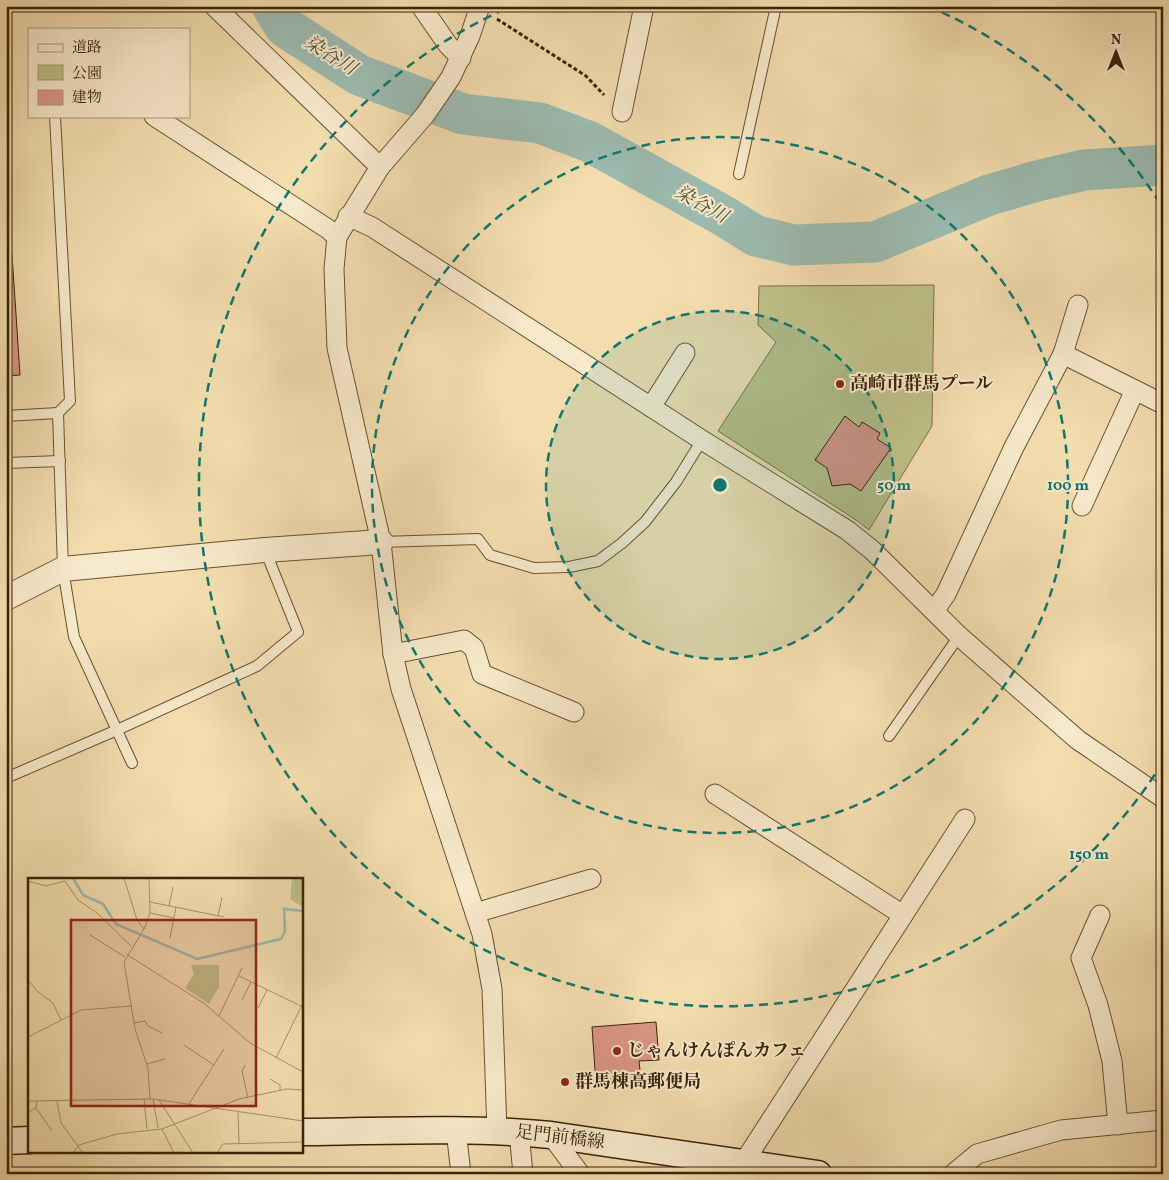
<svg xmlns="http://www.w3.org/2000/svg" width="1169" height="1180" viewBox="0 0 1169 1180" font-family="Vollkorn,'Noto Serif JP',serif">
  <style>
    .green { fill: #bfc088; stroke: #7d7146 }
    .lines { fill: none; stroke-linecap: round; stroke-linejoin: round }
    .river { stroke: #9cbbb0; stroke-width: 41 }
    .building { fill: #dc9687; stroke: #3b2205 }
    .service-casing { stroke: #695130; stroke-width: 12 }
    .minor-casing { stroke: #695130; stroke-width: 21 }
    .tertiary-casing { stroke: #695130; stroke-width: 26 }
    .secondary-casing { stroke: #3b2205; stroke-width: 29 }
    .path { stroke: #3b2205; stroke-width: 3; stroke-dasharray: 4 2.5; stroke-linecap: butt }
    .service { stroke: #f7e9cb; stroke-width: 10 }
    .minor { stroke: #f7e9cb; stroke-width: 19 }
    .tertiary { stroke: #f7e9cb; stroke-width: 24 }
    .secondary { stroke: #f7e9cb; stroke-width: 26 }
    .ring { fill: none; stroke: #0f766e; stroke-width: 2.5; stroke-dasharray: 9 6 }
    .poi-dot { fill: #8f2418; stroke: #f7e9cb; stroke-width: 2 }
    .labels { text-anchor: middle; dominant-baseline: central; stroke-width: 4; stroke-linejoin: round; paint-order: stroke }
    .poi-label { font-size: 18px; font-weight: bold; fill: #3b2205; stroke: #f7e9cb; text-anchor: start }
    .street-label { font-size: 18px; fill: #3b2205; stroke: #f7e9cb }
    .water-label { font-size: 19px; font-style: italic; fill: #585038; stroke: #f7e9cb }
    .inset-river { fill: none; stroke: #9cbbb0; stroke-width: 2.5 }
    .inset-road { fill: none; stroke: #a9926b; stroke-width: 1 }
    .view { fill: #8f2418; fill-opacity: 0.15; stroke: #8f2418; stroke-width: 2.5 }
    .inset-edge { fill: none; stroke: #3b2205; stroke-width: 2.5 }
    .centre { fill: #0f766e; stroke: #f7e9cb; stroke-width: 2.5 }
    .ring-label { font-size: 15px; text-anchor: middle; font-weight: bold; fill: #0f766e; stroke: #f7e9cb; stroke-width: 4; stroke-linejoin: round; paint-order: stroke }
  </style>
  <rect width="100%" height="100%" fill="#f3ddaf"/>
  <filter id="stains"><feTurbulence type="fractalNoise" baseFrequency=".004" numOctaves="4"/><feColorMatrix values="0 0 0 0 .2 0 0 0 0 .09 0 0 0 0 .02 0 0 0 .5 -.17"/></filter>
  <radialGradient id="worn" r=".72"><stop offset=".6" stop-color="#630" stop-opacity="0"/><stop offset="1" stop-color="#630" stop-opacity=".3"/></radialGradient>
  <!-- green -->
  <path class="green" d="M934,285L932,426L869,530L856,520L718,431L776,342L758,325L759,286Z"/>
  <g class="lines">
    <!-- river -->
    <path class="river" d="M272,6L285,27L359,75L463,114L540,123L590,142L722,215L756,236L794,245L875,242L989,195L1037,181L1084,170L1163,165"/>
  </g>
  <!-- building -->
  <g class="building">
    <path d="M6,254H12L20,375L6,376Z"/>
    <path d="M845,416L859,427L862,422L880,433L877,439L891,448L861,491L850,484L832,486L827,468L815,460Z"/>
    <path d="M656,1022L659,1060L639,1061L641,1080L596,1084L592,1027Z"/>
  </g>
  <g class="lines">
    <!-- service casing -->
    <g class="service-casing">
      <g id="service">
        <path d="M55,116L70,401L58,413L63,569L74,637L132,763"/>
        <path d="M739,174L776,6"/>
        <path d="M6,416L58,413"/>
        <path d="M6,463L60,461"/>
        <path d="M381,542L478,539L490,555L534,568L569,567L598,561L622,543L645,522L676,482L702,440"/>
        <path d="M889,736L959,636"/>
        <path d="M6,778L117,730L257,666L298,632L265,550"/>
      </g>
    </g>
    <!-- minor casing -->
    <g class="minor-casing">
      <g id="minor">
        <path d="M214,6L380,167"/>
        <path d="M421,6L448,45L461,58"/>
        <path d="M480,6L470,36L451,77L425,115L380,167L337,237L334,269L337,348L381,542L393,654L401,689L482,934L492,989L497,1131"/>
        <path d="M622,112L644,6"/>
        <path d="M154,116L328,229L337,237"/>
        <path d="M348,216L372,227L702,440L847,530L872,550L959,636L1078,740L1163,798"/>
        <path d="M1063,354L1163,404"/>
        <path d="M651,407L685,353"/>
        <path d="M1082,506L1135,390"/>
        <path d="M934,611L946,594L1014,447L1063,354L1078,305"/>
        <path d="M393,654L464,640L474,648L482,674L574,712"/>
        <path d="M715,794L903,915"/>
        <path d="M475,913L591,879"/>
        <path d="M1100,915L1081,958L1098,1005L1112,1061L1118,1125"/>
        <path d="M456,1130L461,1174"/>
        <path d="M519,1132L523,1174"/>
        <path d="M551,1135L580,1174"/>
        <path d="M744,1162L965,819"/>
        <path d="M953,1174L977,1154L1061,1130L1163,1120"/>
      </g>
    </g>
    <!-- tertiary casing -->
    <g class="tertiary-casing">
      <path id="tertiary" d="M6,598L63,569L265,550L381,542"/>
    </g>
    <!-- secondary casing -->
    <g class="secondary-casing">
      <g id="secondary">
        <path d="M301,1132C385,1131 468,1127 551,1135L818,1174"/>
        <path d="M6,1141L29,1140"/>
      </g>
    </g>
    <!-- path -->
    <path class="path" d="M497,19L586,76L604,95"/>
    <!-- service -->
    <use href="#service" class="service"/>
    <!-- minor -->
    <use href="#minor" class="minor"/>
    <!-- tertiary -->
    <use href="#tertiary" class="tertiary"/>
    <!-- secondary -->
    <use href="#secondary" class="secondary"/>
  </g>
  <!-- distance rings -->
  <circle cx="720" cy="485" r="174" fill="#0f766e" fill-opacity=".12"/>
  <g class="ring">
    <circle cx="720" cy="485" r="174"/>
    <circle cx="720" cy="485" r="348"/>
    <path d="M1163 762A522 522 0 1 1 512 6M928 6A522 522 0 0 1 1163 208"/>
  </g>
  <!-- markers -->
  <g class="poi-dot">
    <circle cx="840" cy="384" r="5"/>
    <circle cx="617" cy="1051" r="5"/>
    <circle cx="565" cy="1082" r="5"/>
  </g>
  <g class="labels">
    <!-- poi labels -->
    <g class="poi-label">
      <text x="850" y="384">高崎市群馬プール</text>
      <text x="627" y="1051">じゃんけんぽんカフェ</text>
      <text x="575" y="1082">群馬棟高郵便局</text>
    </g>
    <!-- street labels -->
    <g class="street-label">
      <text transform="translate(560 1138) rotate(7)">足門前橋線</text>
    </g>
    <!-- water labels -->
    <g class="water-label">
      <text transform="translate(330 56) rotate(32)">染谷川</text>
      <text transform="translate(701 205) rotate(29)">染谷川</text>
    </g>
  </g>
  <!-- overview -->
  <g transform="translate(28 878)">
    <rect width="275" height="275" fill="#f3ddaf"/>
    <path d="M275,0V29L262,21L264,1ZM163,87H191V109L181,126L157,110L166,96Z" fill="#bfc088"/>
    <path class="inset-river" d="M45,0L55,17L75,26L88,46L169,81L253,61L257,53L256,31L275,33"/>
    <path class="inset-road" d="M96,0L109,42L116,51M121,0L122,35L116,51L96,84L107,151L120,190L122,221M0,3L18,8L37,3L50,22L69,35L103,68M122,24L196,39M141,28L145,9M122,35L146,40M190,38L194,19M62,57L97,79M142,60L148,29M98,76L177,126L222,165L275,194M211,98L275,129M0,102L10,114L25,125L33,142M214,122L223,104M230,130L239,112M191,138L214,90M106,145L117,143L120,148L134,155M0,159L53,132L104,128M156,167L186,187M248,180L275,125M119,186L137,181M217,187L214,193L220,220M242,201L252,207V213M116,221L119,251M125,221L130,250M131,222L165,275M0,223L125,221L275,243M29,223L33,245L55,275M161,226L196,171M8,230L24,253M210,233L211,265M0,234L8,230L9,223M134,251L146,275M45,275L51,267L89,256L134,251L211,221L259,211L275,212M189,275L195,266L275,264M200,275H218"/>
    <path class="view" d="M43,42H228V228H43Z"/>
    <rect width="275" height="275" class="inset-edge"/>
  </g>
  <circle cx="720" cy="485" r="8" class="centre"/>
  <g class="ring-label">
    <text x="894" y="490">50 m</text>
    <text x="1068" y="490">100 m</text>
    <text x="1089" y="859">150 m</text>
  </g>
  <!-- margin -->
  <rect width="1169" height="1180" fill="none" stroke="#f3ddaf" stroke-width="25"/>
  <rect x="8" y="8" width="1154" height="1165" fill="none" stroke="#3b2205" stroke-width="2.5"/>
  <rect x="12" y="12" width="1144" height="1155" fill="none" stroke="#3b2205"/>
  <!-- legend -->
  <rect x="28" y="28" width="162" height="90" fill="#f7e9cb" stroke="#ac997c"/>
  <rect x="38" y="44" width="25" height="8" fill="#f7e9cb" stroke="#ac997c"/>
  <text x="72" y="52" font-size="15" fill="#3b2205">道路</text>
  <rect x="38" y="65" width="25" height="15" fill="#bfc088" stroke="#ac997c"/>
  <text x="72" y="78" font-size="15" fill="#3b2205">公園</text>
  <rect x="38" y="90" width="25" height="15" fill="#dc9687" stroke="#ac997c"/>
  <text x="72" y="102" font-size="15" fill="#3b2205">建物</text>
  <!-- north arrow -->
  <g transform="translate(1116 52)" stroke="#f7e9cb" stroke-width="4" paint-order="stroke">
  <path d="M0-4L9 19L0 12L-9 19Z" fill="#3b2205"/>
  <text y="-8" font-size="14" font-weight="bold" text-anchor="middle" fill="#3b2205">N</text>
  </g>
  <rect width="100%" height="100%" filter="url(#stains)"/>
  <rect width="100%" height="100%" fill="url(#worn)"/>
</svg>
